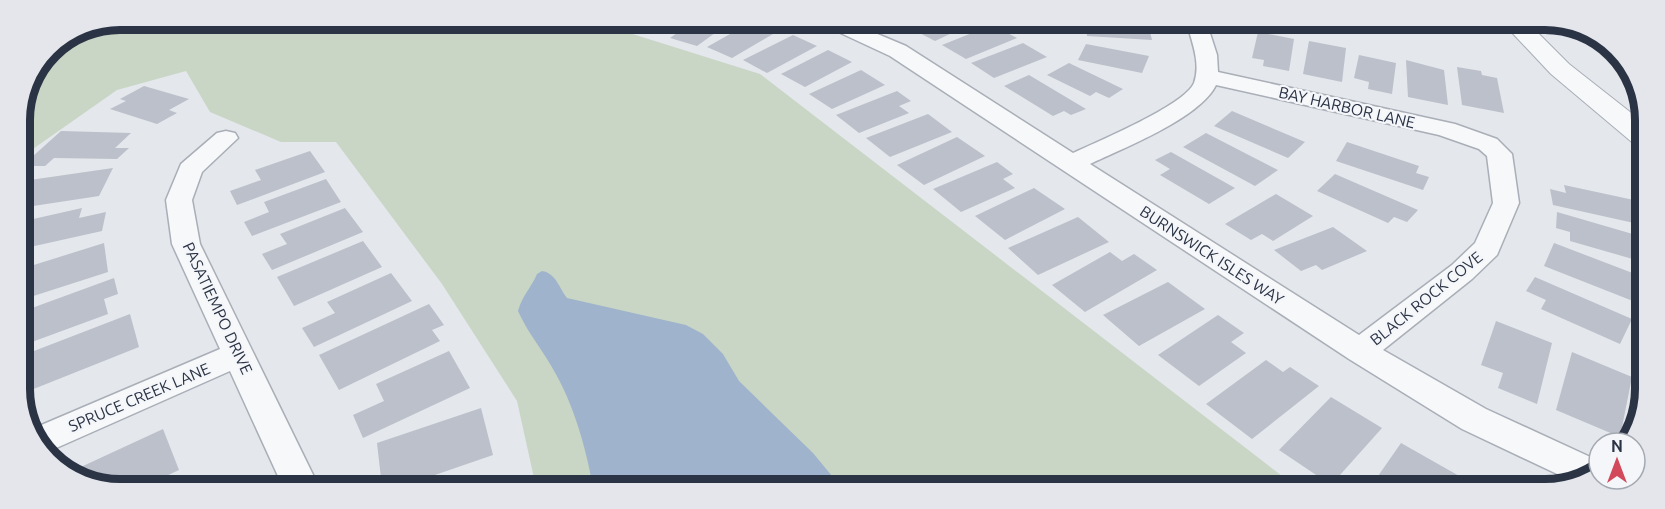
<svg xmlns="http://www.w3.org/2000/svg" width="1665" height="509" viewBox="0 0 1665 509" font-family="Ubuntu,sans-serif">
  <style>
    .green { fill: #c9d6c5 }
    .water { fill: #9fb4cc }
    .building { fill: #bbc0ca }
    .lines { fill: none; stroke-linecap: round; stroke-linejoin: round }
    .minor-casing { stroke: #a9aeb7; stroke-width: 3 }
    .tertiary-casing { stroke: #a9aeb7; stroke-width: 2 }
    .minor { fill: #f7f8fa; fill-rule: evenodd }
    .tertiary { fill: #f7f8fa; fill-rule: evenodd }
    .labels { text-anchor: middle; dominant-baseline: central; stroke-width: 4.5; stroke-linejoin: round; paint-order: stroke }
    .street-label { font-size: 16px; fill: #2b3445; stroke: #f4f6f9 }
    .rim { fill: none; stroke: #2b3445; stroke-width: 8 }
  </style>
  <rect width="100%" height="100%" fill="#e4e7ec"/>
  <!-- green -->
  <path class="green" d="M607,26L760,74L1299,489L536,487L517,401L442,284L336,142H281L210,112L186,71L117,90L20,158V114L49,49L82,27Z"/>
  <!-- water -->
  <path class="water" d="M542,271C556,273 559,288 567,298L686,325L703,334L723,354L739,381L813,453L842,488L593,487C585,443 572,398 547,359C537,343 526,329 518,311C523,294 531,288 537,274Z"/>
  <!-- building -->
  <g class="building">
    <path d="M1086,24H1148L1152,40L1087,36Z"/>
    <path d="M642,25H676L666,33Z"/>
    <path d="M688,25H726L697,46L670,38Z"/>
    <path d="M746,25H766L760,28L773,34L732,58L707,47Z"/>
    <path d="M918,25H969L935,41L910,28Z"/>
    <path d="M992,25L1017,38L966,59L942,45Z"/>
    <path d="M1258,32L1294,39L1289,71L1263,66L1264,60L1252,58Z"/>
    <path d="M793,35L817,46L767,73L743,60Z"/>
    <path d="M1309,41L1346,48L1342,82L1303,74Z"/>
    <path d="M1023,43L1047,57L994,78L971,63Z"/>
    <path d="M1086,44L1149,56L1142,73L1078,60Z"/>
    <path d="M828,50L852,62L805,87L781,74Z"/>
    <path d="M1614,50L1620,53L1631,77L1608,53L1617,54Z"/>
    <path d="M1359,55L1396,63L1392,94L1368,89L1369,82L1354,78Z"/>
    <path d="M1406,60L1444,70L1448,105L1408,97Z"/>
    <path d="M1069,63L1123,89L1109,98L1096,92L1090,96L1047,75Z"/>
    <path d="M1457,67L1481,71L1482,75L1497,78L1504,113L1462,105Z"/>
    <path d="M861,70L885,85L832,109L809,94Z"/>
    <path d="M1029,75L1086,109L1071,115L1064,111L1053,116L1004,86Z"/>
    <path d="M144,86L189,99L169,110L177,113L157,124L110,109L126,101L120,99Z"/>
    <path d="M897,91L911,101L899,106L909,113L859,133L836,115Z"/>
    <path d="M1232,111L1305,142L1288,158L1214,126Z"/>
    <path d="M928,114L952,132L890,157L866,138Z"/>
    <path d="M61,131L131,133L115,148H129L117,159L54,158L45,166H22Z"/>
    <path d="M1206,133L1278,170L1255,186L1183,147Z"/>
    <path d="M957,137L985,156L924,185L897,165Z"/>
    <path d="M1347,142L1419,166L1416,173L1429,177L1423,190L1336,161Z"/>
    <path d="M310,151L325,172L237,205L230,191L261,180L255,170Z"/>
    <path d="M1171,152L1235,188L1209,204L1160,175L1170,169L1155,160Z"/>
    <path d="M997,162L1013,174L1003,179L1015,188L961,212L933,189Z"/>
    <path d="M113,168L99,196L20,208V186L23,181Z"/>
    <path d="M1335,174L1418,210L1407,222L1394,217L1388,223L1317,191Z"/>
    <path d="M326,179L341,202L252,236L244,222L269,212L264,202Z"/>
    <path d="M1564,185L1643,202V225L1553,205L1550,189L1566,193Z"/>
    <path d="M1034,188L1065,209L1005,240L975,216Z"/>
    <path d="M1276,194L1313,216L1273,241L1262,234L1251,240L1225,224Z"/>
    <path d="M82,208L79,218L106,212L102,231L21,249L20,222Z"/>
    <path d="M345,208L363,232L272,270L262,254L287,244L280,234Z"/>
    <path d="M1557,212L1643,237V262L1570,241V232L1556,228Z"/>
    <path d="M1078,217L1109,242L1038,275L1008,248Z"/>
    <path d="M1333,227L1367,251L1322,270L1316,265L1301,271L1274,250Z"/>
    <path d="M363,241L382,267L294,306L277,277Z"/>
    <path d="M104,243L108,272L21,300V269Z"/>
    <path d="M1554,243L1643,277V305L1544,266Z"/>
    <path d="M1110,252L1122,261L1134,254L1157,270L1085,312L1052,285Z"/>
    <path d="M391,273L412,301L314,347L302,328L335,313L327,302Z"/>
    <path d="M1535,277L1632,319L1620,344L1541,309L1546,300L1526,291Z"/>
    <path d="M114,278L118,294L104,299L108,314L21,346V312Z"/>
    <path d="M1168,282L1205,309L1139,346L1103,315Z"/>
    <path d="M429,304L444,325L432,330L440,341L339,390L319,355Z"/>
    <path d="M130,314L139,347L21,394V356Z"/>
    <path d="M1218,315L1244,333L1231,342L1246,353L1199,386L1158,355Z"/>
    <path d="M1496,321L1552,343L1537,404L1498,388L1503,373L1481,365Z"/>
    <path d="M449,351L470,388L363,438L353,415L384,401L376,384Z"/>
    <path d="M1572,352L1632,377L1620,437L1556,410Z"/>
    <path d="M1266,360L1283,372L1290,367L1319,386L1252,439L1206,404Z"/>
    <path d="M1331,397L1382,428L1331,485L1279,450Z"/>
    <path d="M481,408L493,455L400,487H382L377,443Z"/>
    <path d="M163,429L179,470L145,486H94L70,472Z"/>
    <path d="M1401,443L1461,477L1454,489H1369Z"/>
    <path d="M189,478L193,486H172Z"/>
    <path d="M504,478V487H472L471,486Z"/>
  </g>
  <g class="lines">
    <!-- minor casing -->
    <g class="minor-casing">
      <g id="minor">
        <path d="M1505,23H1571L1583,30L1575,32L1515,29L1508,27Z"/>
        <path d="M1187,24H1207L1217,55L1218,72L1455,124L1497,139L1512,154L1519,203L1497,255L1472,279L1383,350L1486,409L1599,461V471L1572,481L1462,429L1349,359L890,56L832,29L829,25H856L906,46L1073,153C1097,142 1185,105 1194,83C1201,64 1192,42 1187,24ZM1216,85L1439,135L1479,149L1487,156L1493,203L1475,243L1452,265L1359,335L1090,164C1124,148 1200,118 1216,85Z"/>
        <path d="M226,131L235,133L238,138L202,172L192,200L200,244L319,487H283L230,371L45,453L32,429L220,349L172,244L166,200L181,164L217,133Z"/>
      </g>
    </g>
    <!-- tertiary casing -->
    <g class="tertiary-casing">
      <path id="tertiary" d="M1503,23H1528L1569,64L1644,123L1643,145L1633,143L1551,74Z"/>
    </g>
    <!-- minor -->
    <use href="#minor" class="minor"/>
    <!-- tertiary -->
    <use href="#tertiary" class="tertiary"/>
  </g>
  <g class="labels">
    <!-- street labels -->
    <g class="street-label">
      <text transform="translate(1347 107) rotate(13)">BAY HARBOR LANE</text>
      <text transform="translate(1212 255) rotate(33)">BURNSWICK ISLES WAY</text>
      <text transform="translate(1426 298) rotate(-39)">BLACK ROCK COVE</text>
      <text transform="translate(218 308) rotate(65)">PASATIEMPO DRIVE</text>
      <text transform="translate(139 397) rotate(-23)">SPRUCE CREEK LANE</text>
    </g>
  </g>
  <!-- crop -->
  <path d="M0 0H1665V509H0ZM120 30H1545A90 90 0 0 1 1635 120V389A90 90 0 0 1 1545 479H120A90 90 0 0 1 30 389V120A90 90 0 0 1 120 30Z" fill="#e4e6eb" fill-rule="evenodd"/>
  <path class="rim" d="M120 30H1545A90 90 0 0 1 1635 120V389A90 90 0 0 1 1545 479H120A90 90 0 0 1 30 389V120A90 90 0 0 1 120 30Z"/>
  <!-- north arrow -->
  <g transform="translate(1617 461)"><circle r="28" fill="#f4f6f9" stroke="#a4a8b1" stroke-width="1.5"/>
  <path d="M0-4.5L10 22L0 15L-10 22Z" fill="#d1495b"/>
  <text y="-9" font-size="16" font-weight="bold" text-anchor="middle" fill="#2b3445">N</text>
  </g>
</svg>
